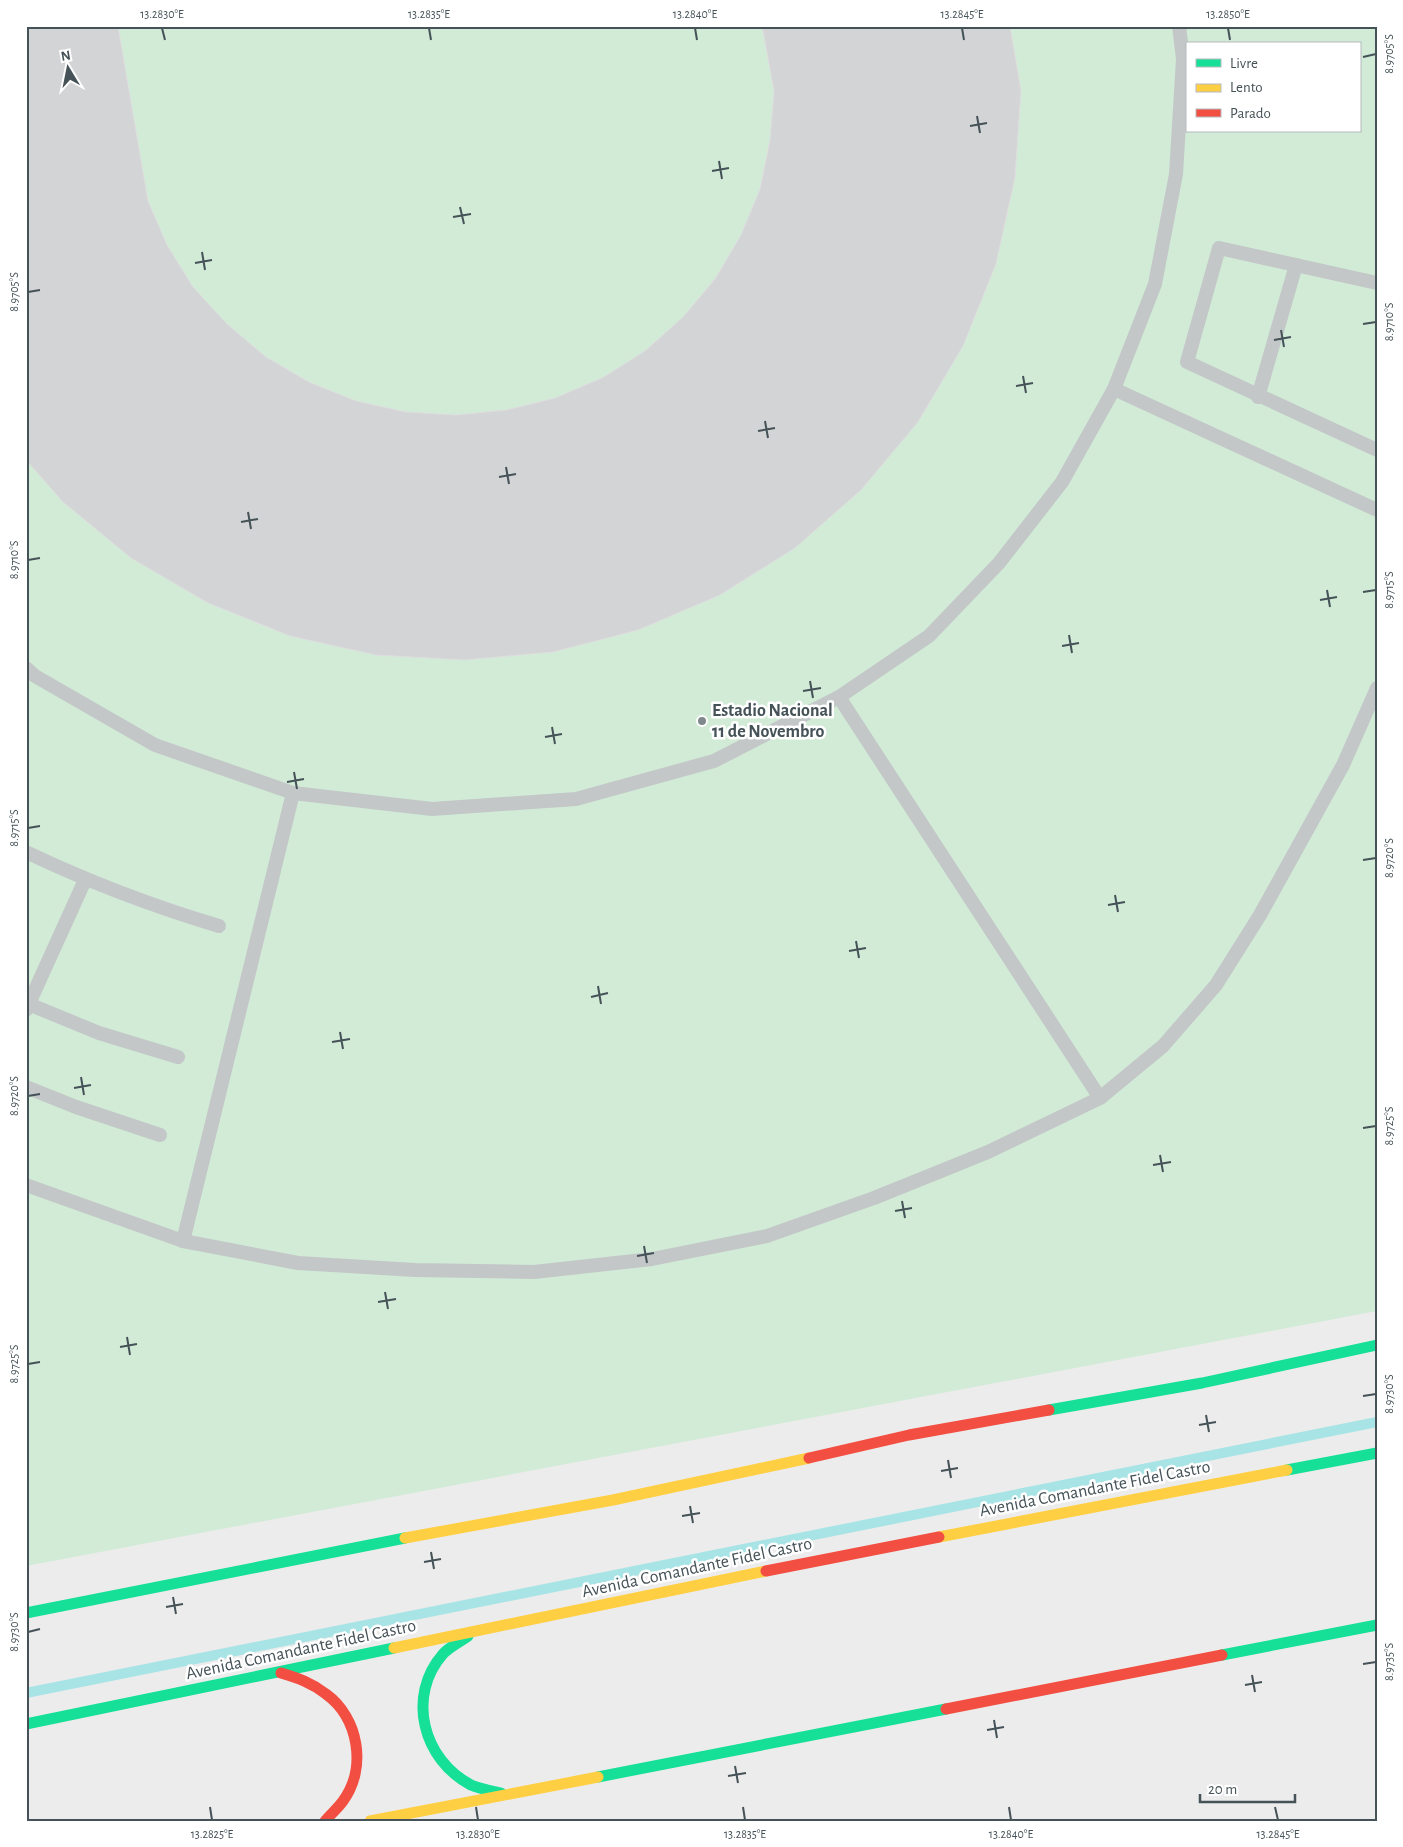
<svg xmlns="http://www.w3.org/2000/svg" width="1403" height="1847" viewBox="0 0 1403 1847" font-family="'Alegreya Sans',sans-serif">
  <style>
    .grass { fill: #d2ebd7; fill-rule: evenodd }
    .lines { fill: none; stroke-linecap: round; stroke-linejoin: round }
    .stream { stroke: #a8e4e6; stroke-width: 10 }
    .building { fill: #d3d4d5; stroke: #dededf }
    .lane { stroke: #c3c7c8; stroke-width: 14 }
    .fast { stroke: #16e098; stroke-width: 11 }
    .slow { stroke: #ffcf43; stroke-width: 11 }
    .jam { stroke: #f24e42; stroke-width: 11 }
    .ticks { fill: none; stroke: #455257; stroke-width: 2 }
    .poi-dot { fill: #80888b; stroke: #fff; stroke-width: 2 }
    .labels { text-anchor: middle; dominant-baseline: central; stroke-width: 5; stroke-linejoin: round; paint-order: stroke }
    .poi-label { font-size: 18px; font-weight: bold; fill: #455257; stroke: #fff; text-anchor: start }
    .street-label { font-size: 18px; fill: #455257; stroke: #fff }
    .neatline { fill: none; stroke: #455257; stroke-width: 2 }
    .ticks-label { font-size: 12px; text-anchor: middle; fill: #455257 }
  </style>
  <rect width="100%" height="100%" fill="#edecec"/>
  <!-- grass -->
  <path class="grass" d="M26,26H1377V1311L26,1566ZM1187,44H1359V131H1187Z"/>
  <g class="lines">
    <!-- stream -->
    <path class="stream" d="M26,1693L1377,1422"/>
  </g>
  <!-- building -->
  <path class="building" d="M26,26H118L148,201L167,245L193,287L227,324L266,357L309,382L356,401L406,412L456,415L506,410L555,398L602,378L645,351L683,317L715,279L741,235L760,189L770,140L774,91L762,26H1010L1021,90L1015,178L996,264L963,346L918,422L861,490L795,548L720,595L638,630L553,652L465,660L376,655L290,636L208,603L131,558L63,502L26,460Z"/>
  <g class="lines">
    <!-- lane -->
    <g class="lane">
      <path d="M1377,283L1219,248L1187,362L1377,450"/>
      <path d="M1114,389L1377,510"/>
      <path d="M1258,397L1296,265"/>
      <path d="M26,668L35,676L155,745L293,793L432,809L576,799L714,761L839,697L929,636L999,563L1062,482L1114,389L1155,284L1176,174L1183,59L1179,26"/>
      <path d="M839,697L1100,1098"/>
      <path d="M26,852C89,882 152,906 219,926"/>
      <path d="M26,1003L99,1033L178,1057"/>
      <path d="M26,1010L85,880"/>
      <path d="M26,1087L76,1107L160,1135"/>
      <path d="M26,1185L183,1241L298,1263L415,1270L534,1272L652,1259L767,1236L874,1198L988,1152L1100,1098L1163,1046L1216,985L1260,915L1343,765L1377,688"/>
      <path d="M183,1241L293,793"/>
    </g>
    <!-- fast -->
    <g class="fast">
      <path d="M1049,1410L1202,1383L1377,1345"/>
      <path d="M1287,1470L1377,1453"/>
      <path d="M26,1613L405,1538"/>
      <path d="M468,1636C460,1642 449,1647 443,1654C406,1696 423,1760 471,1785C480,1789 492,1791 501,1793"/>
      <path d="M1222,1655L1377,1625"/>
      <path d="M26,1724L394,1648"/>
      <path d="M598,1777L946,1709"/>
    </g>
    <!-- slow -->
    <g class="slow">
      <path d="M939,1537L1287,1470"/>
      <path d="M405,1538L613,1500L809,1458"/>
      <path d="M394,1648L766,1571"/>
      <path d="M370,1821L598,1777"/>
    </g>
    <!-- jam -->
    <g class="jam">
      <path d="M809,1458L909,1435L1049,1410"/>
      <path d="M766,1571L939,1537"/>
      <path d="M281,1673C298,1678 312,1683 326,1694C359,1718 367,1768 343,1801C338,1808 331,1814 325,1821"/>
      <path d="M946,1709L1222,1655"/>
    </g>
  </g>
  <!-- ticks -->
  <path class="ticks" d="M162,28L165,40M429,28L431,40M695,28L697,40M962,28L964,40M1228,28L1230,40M1363,57L1376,54M977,116L980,133M970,126L987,123M719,161L722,179M712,171L729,168M460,207L464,224M453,217L471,214M202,252L205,270M195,263L212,260M28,292L40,290M1363,324L1376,322M1281,330L1284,347M1274,340L1291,337M1023,376L1026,393M1016,386L1033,383M765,421L768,438M758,431L775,428M506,467L509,484M499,477L516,474M248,512L251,529M241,522L258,519M28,560L40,558M1327,590L1330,607M1363,592L1376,590M1320,600L1337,597M1069,635L1072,653M1062,646L1079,643M810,681L813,698M803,691L821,688M552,727L555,744M545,737L562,734M294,772L297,789M287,782L304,779M28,828L40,826M1363,860L1376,858M1115,895L1118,912M1108,905L1125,902M856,941L859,958M849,951L866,948M598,986L601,1004M591,997L608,993M340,1032L343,1049M332,1042L350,1039M81,1077L84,1095M74,1088L91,1085M28,1096L40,1094M1363,1128L1376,1126M1160,1155L1163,1172M1153,1165L1171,1162M902,1201L905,1218M895,1211L912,1208M644,1246L647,1263M637,1256L654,1253M385,1292L388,1309M378,1302L396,1299M127,1337L130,1355M120,1347L137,1344M28,1364L40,1362M1363,1396L1376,1394M1206,1415L1209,1432M1199,1425L1216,1422M948,1460L951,1478M941,1471L958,1468M690,1506L693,1523M682,1516L700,1513M431,1552L434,1569M424,1562L441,1559M173,1597L176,1614M166,1607L183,1604M28,1632L40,1629M1363,1664L1376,1662M1252,1675L1255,1692M1245,1685L1262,1682M994,1720L997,1738M987,1730L1004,1727M735,1766L738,1783M728,1776L746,1773M210,1807L212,1820M476,1807L478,1820M743,1807L745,1820M1009,1807L1011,1820M1275,1807L1278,1820"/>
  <!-- markers -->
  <circle class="poi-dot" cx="702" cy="721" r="5"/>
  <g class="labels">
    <!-- poi labels -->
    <g class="poi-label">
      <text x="712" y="711">Estadio Nacional<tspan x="712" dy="21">11 de Novembro</tspan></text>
    </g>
    <!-- street labels -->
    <g class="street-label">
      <text transform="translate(1095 1489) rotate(-11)">Avenida Comandante Fidel Castro</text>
      <text transform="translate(697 1568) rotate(-12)">Avenida Comandante Fidel Castro</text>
      <text transform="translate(301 1650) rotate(-12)">Avenida Comandante Fidel Castro</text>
    </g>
  </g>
  <!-- border -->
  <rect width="1403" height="1847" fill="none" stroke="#ffffff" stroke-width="55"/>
  <!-- legend -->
  <rect x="1186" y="42" width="175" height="90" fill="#ffffff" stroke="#b5babc"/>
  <rect x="1196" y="59" width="25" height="8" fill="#16e098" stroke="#b5babc"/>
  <text x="1230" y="68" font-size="15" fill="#455257">Livre</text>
  <rect x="1196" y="84" width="25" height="8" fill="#ffcf43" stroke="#b5babc"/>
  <text x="1230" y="92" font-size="15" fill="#455257">Lento</text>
  <rect x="1196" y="109" width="25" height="8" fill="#f24e42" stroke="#b5babc"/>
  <text x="1230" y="118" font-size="15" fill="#455257">Parado</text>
  <!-- north arrow -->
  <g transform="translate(68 68) rotate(350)" stroke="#ffffff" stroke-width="4" paint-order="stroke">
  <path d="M0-4L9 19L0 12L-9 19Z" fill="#455257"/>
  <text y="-8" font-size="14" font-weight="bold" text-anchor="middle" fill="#455257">N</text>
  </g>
  <!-- scale -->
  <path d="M1200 1794v8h95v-8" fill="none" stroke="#455257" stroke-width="2.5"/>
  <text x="1208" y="1794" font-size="15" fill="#455257" stroke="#ffffff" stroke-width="4" paint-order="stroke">20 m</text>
  <rect x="28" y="28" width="1348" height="1792" class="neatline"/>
  <g class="ticks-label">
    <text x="162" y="18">13.2830°E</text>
    <text x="429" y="18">13.2835°E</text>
    <text x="695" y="18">13.2840°E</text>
    <text x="962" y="18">13.2845°E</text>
    <text x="1228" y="18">13.2850°E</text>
    <text transform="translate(1389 54) rotate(-90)" y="4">8.9705°S</text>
    <text transform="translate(14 292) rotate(-90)" y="4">8.9705°S</text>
    <text transform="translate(1389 322) rotate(-90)" y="4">8.9710°S</text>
    <text transform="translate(14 560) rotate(-90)" y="4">8.9710°S</text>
    <text transform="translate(1389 590) rotate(-90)" y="4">8.9715°S</text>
    <text transform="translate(14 828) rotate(-90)" y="4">8.9715°S</text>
    <text transform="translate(1389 858) rotate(-90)" y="4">8.9720°S</text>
    <text transform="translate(14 1096) rotate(-90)" y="4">8.9720°S</text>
    <text transform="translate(1389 1126) rotate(-90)" y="4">8.9725°S</text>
    <text transform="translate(14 1364) rotate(-90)" y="4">8.9725°S</text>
    <text transform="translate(1389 1394) rotate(-90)" y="4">8.9730°S</text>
    <text transform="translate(14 1632) rotate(-90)" y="4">8.9730°S</text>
    <text transform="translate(1389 1662) rotate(-90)" y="4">8.9735°S</text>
    <text x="212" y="1838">13.2825°E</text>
    <text x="478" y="1838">13.2830°E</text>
    <text x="745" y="1838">13.2835°E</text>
    <text x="1011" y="1838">13.2840°E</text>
    <text x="1278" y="1838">13.2845°E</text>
  </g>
</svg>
